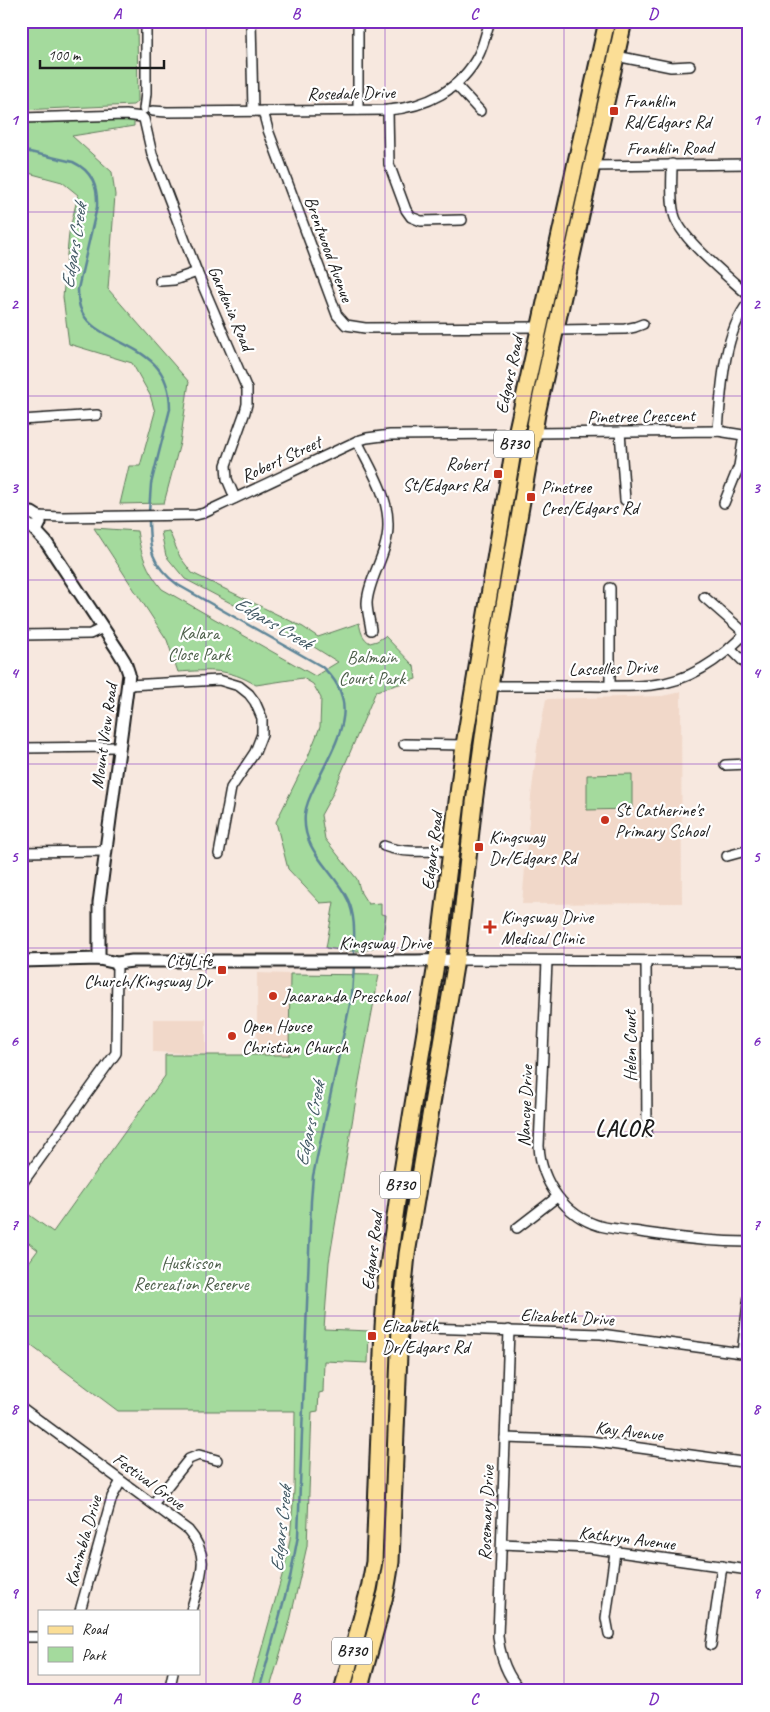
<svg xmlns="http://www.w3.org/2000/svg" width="770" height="1712" viewBox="0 0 770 1712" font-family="Caveat,sans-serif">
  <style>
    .built { fill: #f1d8c9 }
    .green { fill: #a4da9d; stroke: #607b5c }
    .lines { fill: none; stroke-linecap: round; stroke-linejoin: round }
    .stream { stroke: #5d8598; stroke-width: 2.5 }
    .minor-casing { stroke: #1c1c1c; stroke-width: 12 }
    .tertiary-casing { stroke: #1c1c1c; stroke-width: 15 }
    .primary-casing { stroke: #1c1c1c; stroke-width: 19 }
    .minor { stroke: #fff; stroke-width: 9 }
    .tertiary { stroke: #fff; stroke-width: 11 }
    .primary { stroke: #fbde96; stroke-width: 15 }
    .grid { fill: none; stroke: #7b2cbf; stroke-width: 1; stroke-opacity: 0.55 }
    .poi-dot { fill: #c8321e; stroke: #fff; stroke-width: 2 }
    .labels { text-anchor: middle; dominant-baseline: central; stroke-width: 4.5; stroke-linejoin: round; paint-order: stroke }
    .shield { fill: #fff; stroke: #606060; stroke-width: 1 }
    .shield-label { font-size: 16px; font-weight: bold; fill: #1c1c1c }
    .street-label { font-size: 18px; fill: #1c1c1c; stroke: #fff }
    .poi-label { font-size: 18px; fill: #1c1c1c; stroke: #fff; text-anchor: start }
    .park-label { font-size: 18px; fill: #4c5e49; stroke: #fff }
    .water-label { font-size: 19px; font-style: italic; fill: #425964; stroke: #fff }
    .district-label { font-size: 22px; font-weight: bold; letter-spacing: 1px; fill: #1c1c1c; stroke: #fff }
    .neatline { fill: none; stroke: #7b2cbf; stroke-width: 2 }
    .grid-label { font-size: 16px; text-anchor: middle; font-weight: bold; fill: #7b2cbf }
  </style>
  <rect width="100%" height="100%" fill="#f7e8df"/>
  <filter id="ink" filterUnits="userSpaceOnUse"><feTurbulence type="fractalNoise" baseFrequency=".02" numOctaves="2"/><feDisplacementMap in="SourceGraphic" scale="10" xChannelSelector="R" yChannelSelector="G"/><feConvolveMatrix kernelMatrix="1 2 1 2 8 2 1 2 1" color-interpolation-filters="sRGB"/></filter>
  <g filter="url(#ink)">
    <!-- built -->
    <g class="built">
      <path d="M681,692L682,903L522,904L531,797L537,747L546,699L662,696Z"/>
      <path d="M257,973L290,974L289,1055H257Z"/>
      <path d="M153,1019H206V1054L153,1052Z"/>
    </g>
    <!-- green -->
    <g class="green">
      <path d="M21,21H137L138,101L133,105L21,110Z"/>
      <path d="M134,118V126L72,136L112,172L115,195L108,289L189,382L180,443L164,503L120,504L129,466H140L155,412L150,395L132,363L69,344L63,297L69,233L78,195L62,182L21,171V121Z"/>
      <path d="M94,528L137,531C141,555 146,569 162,589L315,676L338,662L314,647L185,579L166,556L161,532L169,531L180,557L192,573L303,627L318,637L359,623C361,632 362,638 370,643L377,641L385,636L414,666L416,679L376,691L332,795L321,815L325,839L357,879L361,893L368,904L381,903V914L386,915L382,944L364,951H347L326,948L334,902L320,903L288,869L276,822L307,759L320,727L321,698L313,684L303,678L256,685C228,668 210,670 178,672L167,640Z"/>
      <path d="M632,774V809L587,810V775Z"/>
      <path d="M290,974L379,975L359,1081L329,1262L324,1329L369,1331L368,1363L324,1361L323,1392L319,1393L318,1411L312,1412L307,1546L290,1621L269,1691H250L286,1561L290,1539L294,1491L295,1411H118L21,1338V1273L38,1250L21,1237V1209L53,1232L165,1076V1055H289Z"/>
    </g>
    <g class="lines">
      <!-- stream -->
      <g class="stream">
        <path d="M21,150L73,162C92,171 98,186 97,207L78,289C78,297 78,305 82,312C87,323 97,329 107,335C142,353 170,363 170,409L151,484L149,512"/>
        <path d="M149,518C149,549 151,565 178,585L321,666C364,702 336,742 317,782C312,792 306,803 305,814C301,851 334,870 348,900C356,917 354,938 354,957"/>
        <path d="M259,1691L290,1578L298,1536L311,1201L313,1176L352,995L354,965"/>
      </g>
      <!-- minor casing -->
      <g class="minor-casing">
        <g id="minor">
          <path d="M251,21L253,111"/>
          <path d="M358,21V110"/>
          <path d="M616,56L671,67L690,66"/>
          <path d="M456,85L480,111"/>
          <path d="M144,109L146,93V21"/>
          <path d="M388,110L389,164L406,210L411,217L421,221L462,220"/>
          <path d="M153,111L167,112L388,110C426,107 461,90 479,54C484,44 486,32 490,21"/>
          <path d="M263,111L268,130L337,315L346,325L365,328L539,327"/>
          <path d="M21,118L126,115L142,117"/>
          <path d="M144,119L152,154L197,272L247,389V404L245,412L226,465L227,479L235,498"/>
          <path d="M672,164C672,180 670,199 674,214C679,238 730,278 749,296"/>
          <path d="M592,166L749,164"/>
          <path d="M160,281L174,280L197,272"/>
          <path d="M555,330L625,329L635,327L643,324"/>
          <path d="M21,420L97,415"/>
          <path d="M718,431C721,392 723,333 749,302"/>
          <path d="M620,432L625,500"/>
          <path d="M533,433L718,431L749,436"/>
          <path d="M357,441C370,468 389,496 388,526C388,554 368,579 367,603C367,612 370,621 371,630"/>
          <path d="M724,503L739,466L744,435"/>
          <path d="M37,516L61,517L196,515L204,513L357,441L367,438L390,435L516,434"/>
          <path d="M704,597L745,633"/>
          <path d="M21,635L90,634L103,628"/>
          <path d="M730,648L749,667"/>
          <path d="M129,685L219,680L239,686L249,694L255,702L262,718V734L255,752L231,788L219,854"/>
          <path d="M490,686C524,686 557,686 590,686C611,686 631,687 652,685C692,681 723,658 749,629"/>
          <path d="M610,686V588"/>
          <path d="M404,744L464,745"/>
          <path d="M21,748L120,747"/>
          <path d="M725,765L749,764"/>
          <path d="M384,846C405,854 430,851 452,850"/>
          <path d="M21,852L106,851"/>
          <path d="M727,856L749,850"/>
          <path d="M456,960L749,961"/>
          <path d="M547,961L539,1146C541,1182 565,1216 600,1226C617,1230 636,1231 653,1234C685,1239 716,1242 749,1242"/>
          <path d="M646,961L647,1132"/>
          <path d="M21,1185L116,1053L117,963"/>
          <path d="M517,1228L557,1197"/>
          <path d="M395,1327L601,1334L749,1354"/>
          <path d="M509,1330L498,1636C500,1657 506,1675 521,1691"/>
          <path d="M742,1353L749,1295"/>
          <path d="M21,1407L188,1530C213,1558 199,1579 191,1611"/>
          <path d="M505,1438L589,1441L749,1463"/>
          <path d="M153,1504L189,1459L199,1455L217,1460"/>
          <path d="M502,1544L589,1548L749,1570"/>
          <path d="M80,1611L112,1497L121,1481"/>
          <path d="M609,1634L606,1618L615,1552"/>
          <path d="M21,1637H39"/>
          <path d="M711,1645L722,1566"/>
          <path d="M169,1691L173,1673"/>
        </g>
      </g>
      <!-- tertiary casing -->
      <g class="tertiary-casing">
        <g id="tertiary">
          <path d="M32,513L40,518V523L38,527H30L24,521L26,514Z"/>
          <path d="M33,528L46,542L117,649L125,662L129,674L99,903V959"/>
          <path d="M21,961L99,959L117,963L132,961H416L456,960"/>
        </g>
      </g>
      <!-- primary casing -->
      <g class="primary-casing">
        <g id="primary">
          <path d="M342,1691L369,1589L374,1562L383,1327L386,1281L397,1202L440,940L464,745L516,434L607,21"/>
          <path d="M359,1691L386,1592L391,1562L400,1327L407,1254L459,942L474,803L490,686L537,414L624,21"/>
        </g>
      </g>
      <!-- minor -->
      <use href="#minor" class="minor"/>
      <!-- tertiary -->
      <use href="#tertiary" class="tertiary"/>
      <!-- primary -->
      <use href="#primary" class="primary"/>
    </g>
  </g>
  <!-- grid -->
  <path class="grid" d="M206,21V1691M385,21V1691M564,21V1691M21,212H749M21,396H749M21,580H749M21,764H749M21,948H749M21,1132H749M21,1316H749M21,1500H749"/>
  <!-- markers -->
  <g class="poi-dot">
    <rect x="609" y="106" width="10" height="10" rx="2.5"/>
    <rect x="493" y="469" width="10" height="10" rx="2.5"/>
    <rect x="526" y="492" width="10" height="10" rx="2.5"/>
    <circle cx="605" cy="820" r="5"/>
    <rect x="474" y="842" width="10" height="10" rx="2.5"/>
    <path d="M487.5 919.5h5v5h5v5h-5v5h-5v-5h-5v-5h5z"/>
    <rect x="217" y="965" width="10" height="10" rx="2.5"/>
    <circle cx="273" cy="996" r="5"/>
    <circle cx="232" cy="1036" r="5"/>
    <rect x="367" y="1331" width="10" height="10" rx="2.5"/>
  </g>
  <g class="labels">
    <!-- shield labels -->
    <g class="shield">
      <rect x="494" y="430.5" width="40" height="27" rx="4"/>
      <rect x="380" y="1171.5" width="40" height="27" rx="4"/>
      <rect x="332" y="1637.5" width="40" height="27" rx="4"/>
    </g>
    <g class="shield-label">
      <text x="514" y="444">B730</text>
      <text x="400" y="1185">B730</text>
      <text x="352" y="1651">B730</text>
    </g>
    <!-- street labels -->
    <g class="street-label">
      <text transform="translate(351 93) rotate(-1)">Rosedale Drive</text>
      <text transform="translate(670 148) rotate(-1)">Franklin Road</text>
      <text transform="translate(329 249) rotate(70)">Brentwood Avenue</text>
      <text transform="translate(231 308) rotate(67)">Gardenia Road</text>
      <text transform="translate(509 375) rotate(-78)">Edgars Road</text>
      <text transform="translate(641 416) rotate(-1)">Pinetree Crescent</text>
      <text transform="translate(281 459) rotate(-25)">Robert Street</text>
      <text transform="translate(613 668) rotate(-2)">Lascelles Drive</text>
      <text transform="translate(104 736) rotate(-82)">Mount View Road</text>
      <text transform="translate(432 851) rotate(-83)">Edgars Road</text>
      <text x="385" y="943">Kingsway Drive</text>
      <text transform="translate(630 1046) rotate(-90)">Helen Court</text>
      <text transform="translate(525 1106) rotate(-88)">Nancye Drive</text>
      <text transform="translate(372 1251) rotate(-83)">Edgars Road</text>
      <text transform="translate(567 1317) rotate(3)">Elizabeth Drive</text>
      <text transform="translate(629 1431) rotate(7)">Kay Avenue</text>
      <text transform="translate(149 1481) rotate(36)">Festival Grove</text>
      <text transform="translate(486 1513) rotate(-88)">Rosemary Drive</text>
      <text transform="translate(627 1538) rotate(7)">Kathryn Avenue</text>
      <text transform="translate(83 1541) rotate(-74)">Kanimbla Drive</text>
    </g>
    <!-- poi labels -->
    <g class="poi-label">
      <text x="624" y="101">Franklin<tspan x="624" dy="21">Rd/Edgars Rd</tspan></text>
      <text x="488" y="464" text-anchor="end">Robert<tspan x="488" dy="21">St/Edgars Rd</tspan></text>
      <text x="541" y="487">Pinetree<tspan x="541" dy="21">Cres/Edgars Rd</tspan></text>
      <text x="615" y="810">St Catherine's<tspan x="615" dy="21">Primary School</tspan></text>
      <text x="489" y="837">Kingsway<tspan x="489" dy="21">Dr/Edgars Rd</tspan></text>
      <text x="501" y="917">Kingsway Drive<tspan x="501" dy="21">Medical Clinic</tspan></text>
      <text x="212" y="960" text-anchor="end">CityLife<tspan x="212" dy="21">Church/Kingsway Dr</tspan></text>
      <text x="283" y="996">Jacaranda Preschool</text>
      <text x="242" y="1026">Open House<tspan x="242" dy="21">Christian Church</tspan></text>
      <text x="382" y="1326">Elizabeth<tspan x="382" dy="21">Dr/Edgars Rd</tspan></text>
    </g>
    <!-- park labels -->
    <g class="park-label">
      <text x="199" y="633">Kalara<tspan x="199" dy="21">Close Park</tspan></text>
      <text x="372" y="657">Balmain<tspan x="372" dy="21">Court Park</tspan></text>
      <text x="191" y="1263">Huskisson<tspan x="191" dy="21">Recreation Reserve</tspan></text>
    </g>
    <!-- water labels -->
    <g class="water-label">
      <text transform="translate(74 246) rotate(-81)">Edgars Creek</text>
      <text transform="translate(273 623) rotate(30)">Edgars Creek</text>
      <text transform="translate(310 1124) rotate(-78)">Edgars Creek</text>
      <text transform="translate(281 1529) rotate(-84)">Edgars Creek</text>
    </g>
    <!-- district labels -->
    <g class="district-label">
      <text x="624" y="1129">LALOR</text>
    </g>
  </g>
  <!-- margin -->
  <rect width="770" height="1712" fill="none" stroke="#fff" stroke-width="55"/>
  <!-- legend -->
  <rect x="38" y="1610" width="162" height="65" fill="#ffffff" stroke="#a4a4a4"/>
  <rect x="48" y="1626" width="25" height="8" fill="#fbde96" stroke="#a4a4a4"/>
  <text x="82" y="1634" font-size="15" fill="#1c1c1c">Road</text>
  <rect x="48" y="1647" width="25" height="15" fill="#a4da9d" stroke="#a4a4a4"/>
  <text x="82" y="1660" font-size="15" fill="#1c1c1c">Park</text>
  <!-- scale -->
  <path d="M40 60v8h124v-8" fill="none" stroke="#1c1c1c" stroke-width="2.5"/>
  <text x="48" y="60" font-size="15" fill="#1c1c1c" stroke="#ffffff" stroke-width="4" paint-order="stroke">100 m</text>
  <rect x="28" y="28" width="714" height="1656" class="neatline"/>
  <g class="grid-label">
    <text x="117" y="19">A</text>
    <text x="296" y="19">B</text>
    <text x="474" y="19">C</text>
    <text x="653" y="19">D</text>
    <text x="14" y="125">1</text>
    <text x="756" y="125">1</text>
    <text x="14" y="309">2</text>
    <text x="756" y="309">2</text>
    <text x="14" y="493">3</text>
    <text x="756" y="493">3</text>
    <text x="14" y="678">4</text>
    <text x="756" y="678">4</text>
    <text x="14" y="862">5</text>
    <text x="756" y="862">5</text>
    <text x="14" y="1046">6</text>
    <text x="756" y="1046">6</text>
    <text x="14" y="1230">7</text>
    <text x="756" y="1230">7</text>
    <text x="14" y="1414">8</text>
    <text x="756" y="1414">8</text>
    <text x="14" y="1598">9</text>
    <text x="756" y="1598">9</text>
    <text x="117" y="1704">A</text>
    <text x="296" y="1704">B</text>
    <text x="474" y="1704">C</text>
    <text x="653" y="1704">D</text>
  </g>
</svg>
